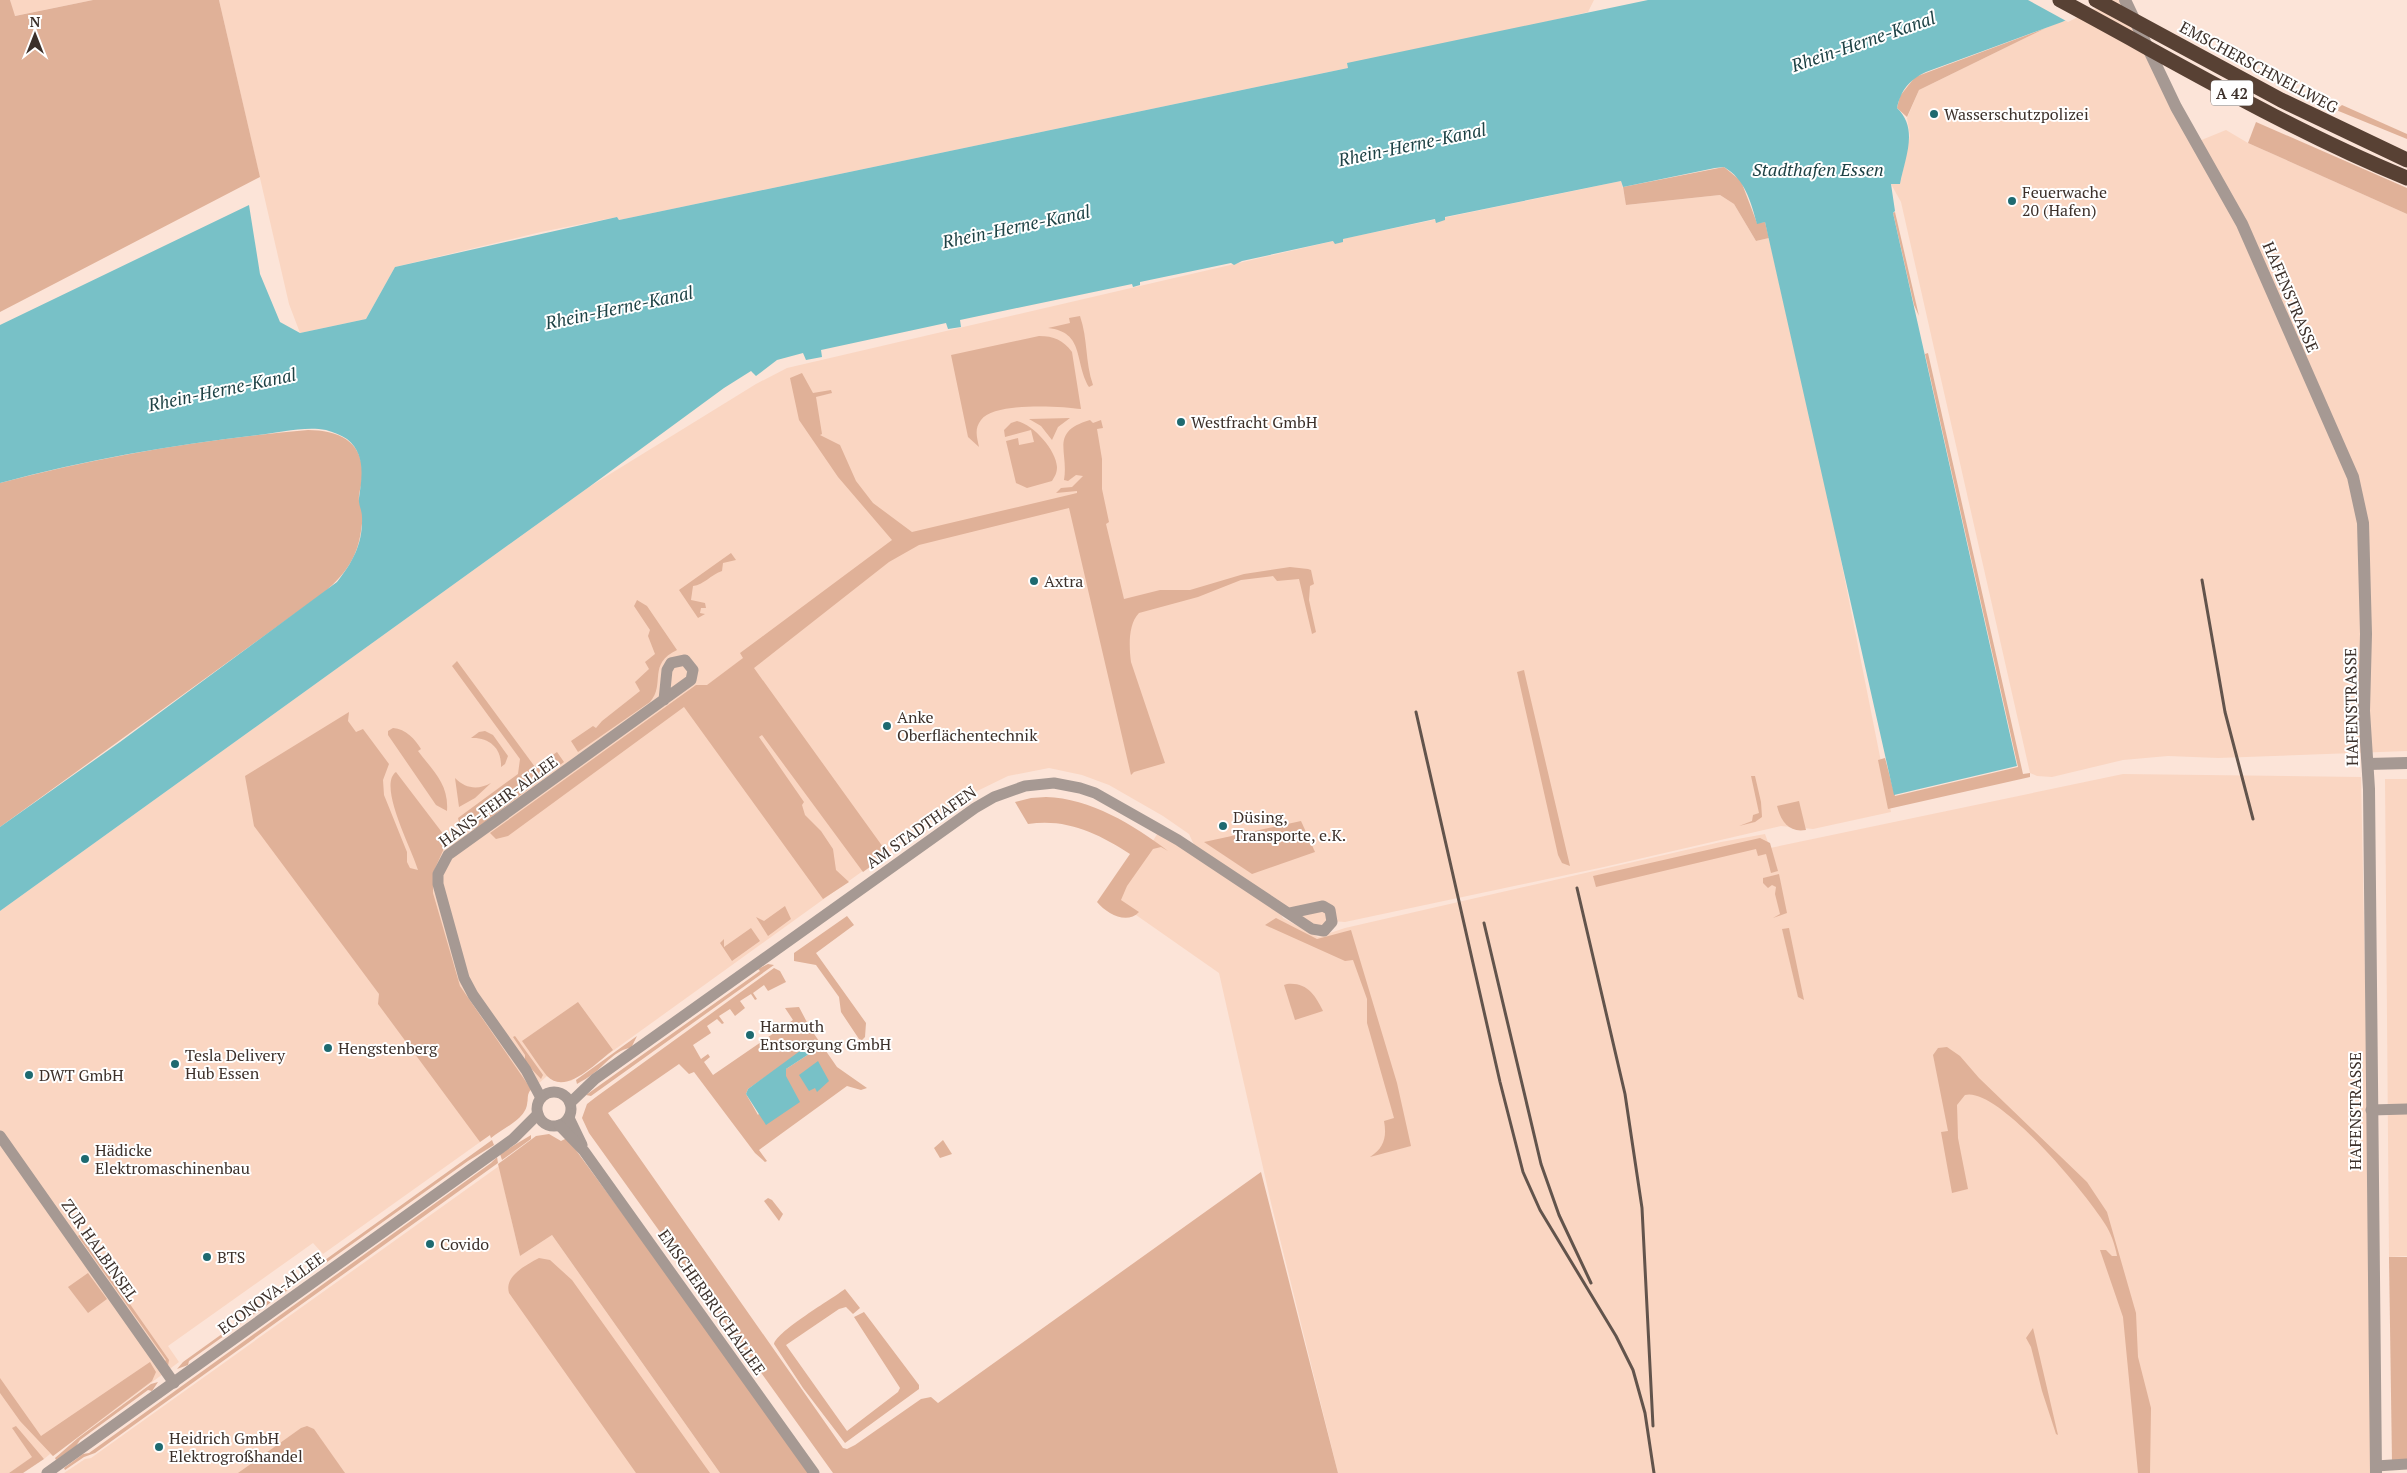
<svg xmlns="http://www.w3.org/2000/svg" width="2407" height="1473" viewBox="0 0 2407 1473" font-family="'PT Serif',serif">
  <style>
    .built { fill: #fad6c2 }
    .green { fill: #e0b198; fill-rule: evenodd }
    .water { fill: #78c1c7 }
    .pier { fill: #fce4d8 }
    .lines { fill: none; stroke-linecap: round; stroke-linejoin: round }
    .minor { stroke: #a69993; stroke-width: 11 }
    .tertiary { stroke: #a69993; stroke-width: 12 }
    .rail { stroke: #62544c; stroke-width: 3 }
    .motorway-bridge { stroke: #584134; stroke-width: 15 }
    .poi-dot { fill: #1e6a70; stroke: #fff; stroke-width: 2 }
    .labels { text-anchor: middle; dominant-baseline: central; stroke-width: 4; stroke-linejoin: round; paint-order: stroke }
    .shield { fill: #fff; stroke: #766e6a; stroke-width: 1 }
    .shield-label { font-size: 15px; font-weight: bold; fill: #3c302a }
    .street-label { font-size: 16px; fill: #3c302a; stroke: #fff }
    .poi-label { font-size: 16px; fill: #3c302a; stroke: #fff; text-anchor: start }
    .water-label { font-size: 18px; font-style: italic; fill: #1e4245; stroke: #fff }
  </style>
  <rect width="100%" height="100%" fill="#fce4d8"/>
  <!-- built -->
  <g class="built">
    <path d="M10,0H93L14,16Z"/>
    <path d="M219,0H1594L1588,12L1348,68L619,220L617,217L541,232L395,267L366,319L300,333L289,304Z"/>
    <path d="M2110,0H2122L2199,141L2226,130L2248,143L2407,214V751L2218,758L2168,756L2123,760L2052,777L2037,776L2030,773L1901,202L1891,184H1900L1910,136L1907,118L1919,90L2046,28Z"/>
    <path d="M1621,181L1627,205L1720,195L1734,204L1756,241L1769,238L1835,530L1891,812L1813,829L1781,826L1604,867L1345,922L1331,921L1318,928L1195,847L1189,834L1163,816L1109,785L1082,775L1049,768L1008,776L967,796L571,1081L558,1082L547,1076L528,1093V1101L491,1138L490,1135L323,1254L313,1243L168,1346L179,1362L53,1456L50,1454L44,1459L12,1428L33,1457L9,1473H0V911L589,487L756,384L787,368L1342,239Z"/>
    <path d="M2123,774L2361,777L2375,1473H1338L1271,1203L1219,973L1116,901L1159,831L1279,911L1283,918L1318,937L1345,928L1721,842L1765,834L1770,848Z"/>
    <path d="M2385,779H2407V1256L2389,1257Z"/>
    <path d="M499,1166L520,1256L552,1235L720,1473H64L85,1459L91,1458Z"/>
  </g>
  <!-- green -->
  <g class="green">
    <path d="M0,0H10L15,16L93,0H219L260,177L0,312Z"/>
    <path d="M2046,28L1919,90L1907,117L1897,108L1900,96L1915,77Z"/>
    <path d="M2342,105L2407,134V139L2336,110Z"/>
    <path d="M2256,122L2407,188V214L2248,143Z"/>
    <path d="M1724,167L1741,181L1757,223L1765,222L1769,238L1756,241L1734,204L1720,195L1626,205L1623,187Z"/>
    <path d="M1895,212L1919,316L1914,305L1893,213Z"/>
    <path d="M1080,316C1088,339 1085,362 1093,385L1089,387C1074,362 1085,332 1048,328L1070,323L1069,318Z"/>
    <path d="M1039,336C1054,336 1063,340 1072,352L1081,409C1060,406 994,402 981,420C974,429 977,437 979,447L968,437L951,355Z"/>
    <path d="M1928,353L2023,774L2030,773V777L1888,809L1878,760L1885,758L1895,796L2018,767L1925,354Z"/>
    <path d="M802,373L813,393L831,390L832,393L816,397L822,434L820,435L840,445L856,481L873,503L912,532L1077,493V491L1056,493L1061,488L1072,487L1083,476L1076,475L1068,481L1064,480C1069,451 1049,432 1090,420L1093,423L1101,420L1103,428L1097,429L1102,459V489L1109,522L1106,524L1124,599L1160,590H1190L1244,574L1290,567L1308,569L1311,570L1314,584L1310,586L1309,600L1316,632L1312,634L1299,579L1277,581L1273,576L1241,580L1198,597L1139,613C1128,624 1129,647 1131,662L1165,763L1134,772L1131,775L1069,508L919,545L889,562L754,668L888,854L863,872L762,735L759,737L804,802L802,805L805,815L821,831L833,849L836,870L849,882L823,899L684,707L508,836L496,839L490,833L696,685H707L743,658L740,653L892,540L838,477L799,420L790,378Z"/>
    <path d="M1070,418L1058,427L1052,440L1041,426L1029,419Z"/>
    <path d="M1017,421C1034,425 1056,450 1057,467C1057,473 1055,476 1052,481L1027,488L1016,483L1006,441L1018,438L1019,445L1034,442L1031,430L1005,437L1004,430L1011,423Z"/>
    <path d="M308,430C339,430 365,442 362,478C362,485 358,494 359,501C359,502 362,507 362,508C364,515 362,523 361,531C357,559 344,576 322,594L0,827V483C101,456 204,439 308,430Z"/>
    <path d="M731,553L736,560L723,563L722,571C710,575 704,585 693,586L691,600L705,603L706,608H701L700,613L705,614L698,618L679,590Z"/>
    <path d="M637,600L647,606L677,650C647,664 666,684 650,702L578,752L571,741L593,726L596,728L602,721L640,691L635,682L649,669L645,662L655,654L648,636L650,630L634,606Z"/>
    <path d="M457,661L535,767L557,752L564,762L477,828L470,830L459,822L458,818L518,774L520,759L452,666Z"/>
    <path d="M1524,670L1526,679L1570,866L1562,863L1558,855L1517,672Z"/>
    <path d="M349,712L348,721L356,732L363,729L389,764L383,780L384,795L407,852V862L410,868L418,870C413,851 377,785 396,772L444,835L445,846L433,873V893L460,986L531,1089C525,1096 530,1104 524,1112C518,1122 501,1130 491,1138L490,1135L480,1142L378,1004L379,994L254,826L245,776Z"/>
    <path d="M393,728C406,729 415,739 421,749L418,751C433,771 449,784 447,811L436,805L388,735V731Z"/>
    <path d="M485,731L493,735L508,756L505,764L501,767C502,748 489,737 471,738L479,732Z"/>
    <path d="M1751,776H1755L1761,802L1762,817L1755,822L1739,826L1752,821L1753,815L1759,813Z"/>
    <path d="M455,778C466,789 478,790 491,783L475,798L459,807Z"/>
    <path d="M1046,797C1090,798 1134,825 1168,851L1161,847L1153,849L1127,886L1121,900L1139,912C1127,925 1107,914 1097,902L1130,854C1098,833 1066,818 1028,824L1015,802L1031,798Z"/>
    <path d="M1799,801L1806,830C1789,833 1781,822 1777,806Z"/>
    <path d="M1301,821L1315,852L1252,874L1204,842Z"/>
    <path d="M1760,838L1770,843L1778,871L1771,873L1766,854L1758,856L1756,849L1596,887L1593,876Z"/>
    <path d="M1779,874L1787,913L1773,918L1780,914L1775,894L1776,887L1772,885L1768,888L1763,883V878Z"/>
    <path d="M785,906L791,919L768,936L756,917L764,921Z"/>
    <path d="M847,916L854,925L816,953L866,1023L865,1037L862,1040L859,1039L841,1012L839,997L816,965L794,961V953Z"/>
    <path d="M1276,918L1317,939L1351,930L1397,1083L1411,1146L1370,1157C1384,1148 1387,1137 1384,1121L1394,1118L1367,1023V999L1353,960L1345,961L1265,925Z"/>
    <path d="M751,928L760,941L732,961L720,943L724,939V947Z"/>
    <path d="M1789,928L1804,1000L1798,997L1782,929Z"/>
    <path d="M768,964L774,965L591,1096L586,1095L760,971L758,969Z"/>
    <path d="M774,968L780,971L786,982L768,991L764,985L753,993L757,999L755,1000L751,994L740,1001L745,1008L735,1016L730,1009L719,1016L724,1023L722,1024L717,1019L707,1026L711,1033L693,1045L701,1059L708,1054L710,1057L704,1062L713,1075L793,1020L785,1008L799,1007L810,1028L837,1067L867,1088L861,1090L847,1086L759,1150L767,1161L765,1162L755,1153L694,1072L689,1074L679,1064L608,1113L843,1448L847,1449L855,1445L921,1399L931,1397L938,1403L1261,1172L1338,1473H833L589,1133L582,1118L587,1104L596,1097ZM805,1049L809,1054L786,1069V1076L758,1115L746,1094L748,1089Z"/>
    <path d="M1287,984C1307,982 1315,995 1323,1011L1295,1020L1284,985Z"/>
    <path d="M578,1002L613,1050C597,1062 566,1096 547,1076C538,1065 530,1052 522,1041Z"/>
    <path d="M515,1036L541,1072L543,1075L541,1079L525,1062V1055L513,1037Z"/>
    <path d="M637,1036L631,1048C616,1049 605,1065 594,1073C589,1077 582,1081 577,1084L576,1080Z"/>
    <path d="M1947,1047L1960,1056L1979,1078L2087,1182L2107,1212L2136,1313L2138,1357L2151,1408L2150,1473H2138L2123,1317L2100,1250H2106L2112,1256H2117C2115,1245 2111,1233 2105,1224C2088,1196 1998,1086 1965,1095L1957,1105L1958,1138L1968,1189L1952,1193L1941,1132L1948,1131L1933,1055L1938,1048Z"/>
    <path d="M549,1134L561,1141L567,1138L813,1473H720L552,1235L520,1256L498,1164L536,1136Z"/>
    <path d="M531,1135V1139L502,1160L500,1154Z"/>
    <path d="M492,1140L494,1145L468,1161L189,1361L188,1365L177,1369L183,1362Z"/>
    <path d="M943,1140L952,1154L940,1158L934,1148Z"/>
    <path d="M497,1157L498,1163L95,1453L84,1457L65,1470L64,1468L83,1454L89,1453L491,1163Z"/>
    <path d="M768,1198L772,1200L783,1214L779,1221L764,1201Z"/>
    <path d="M81,1234L169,1360L168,1366L164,1362L166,1360L78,1236Z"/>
    <path d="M2389,1257H2407V1462L2392,1463Z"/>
    <path d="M539,1258L550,1260L572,1280L710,1473H636L509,1293C504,1276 526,1265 539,1258Z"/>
    <path d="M88,1273L107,1299L88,1313L68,1287Z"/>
    <path d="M845,1289L860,1308L853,1314L846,1307L839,1309L786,1345L847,1431L898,1392L900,1388L854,1317L864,1312L919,1385V1389L845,1443L803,1388L774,1344C777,1331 832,1299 845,1289Z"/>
    <path d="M2033,1328L2058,1435L2056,1434L2042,1391L2031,1347L2026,1338Z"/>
    <path d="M150,1362L156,1372L152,1381L53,1456L20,1421L0,1393V1378L41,1436Z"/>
    <path d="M158,1382L152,1391L148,1390L80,1440L76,1446L56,1460L55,1458L78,1438L151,1384Z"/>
    <path d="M16,1426L44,1459L23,1473H9L32,1457L12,1428Z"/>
    <path d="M307,1426L314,1429L345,1473H238L301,1428Z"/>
  </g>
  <!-- water -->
  <g class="water">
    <path d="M1648,0H2110L2062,22L1926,72C1909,80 1901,90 1897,108C1919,129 1905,157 1900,184H1891L1895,211L1893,213L2017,766L1894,795L1765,222L1757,224C1751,202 1745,179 1724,167L1715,168L1623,187L1621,181L1445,217V220L1436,223L1435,219L1343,239V242L1335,244L1333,241L1242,261L1234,265L1231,263L1140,282V285L1133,287L1132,284L960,320L961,327L948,329L946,323L821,350L822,357L806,360L803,353L777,360L756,376L751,371L724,388L589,487L0,911V827L120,742L337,582C353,562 363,543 362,517C362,510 358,504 359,498C362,477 366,454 347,439C341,435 333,432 326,430C304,426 279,433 258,435C171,445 85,460 0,483V325L249,205L260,274L280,322L300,333L366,319L395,267L617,217L619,220L1348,68L1347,63Z"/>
    <path d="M804,1048L809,1054L786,1069V1076L800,1102L766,1125L746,1094L748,1089Z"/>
    <path d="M818,1061L829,1081L817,1092L815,1088L809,1091L799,1075Z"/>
  </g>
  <!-- pier -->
  <path class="pier" d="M2028,0H2112L2068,22Z"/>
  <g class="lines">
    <!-- minor -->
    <g class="minor">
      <circle cx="554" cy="1109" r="17"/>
      <path d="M541,1098L526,1070L473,995L464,978L438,884V874L448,855L691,680L693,670L685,660L671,663L667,670L664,700"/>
      <path d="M570,1103L595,1079L975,808L994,797L1025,786L1054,783L1080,788L1095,793L1178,840L1312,929L1324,931L1332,922L1330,910L1323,906L1290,913"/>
      <path d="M2371,1110L2407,1109"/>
      <path d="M569,1118L582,1145"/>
      <path d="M559,1125L584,1151L814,1473"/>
      <path d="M0,1136L174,1383"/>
      <path d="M2376,1466L2407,1464"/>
      <path d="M47,1473L513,1139L538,1114"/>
    </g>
    <!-- tertiary -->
    <g class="tertiary">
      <path d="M2125,0L2176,107L2242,224L2353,477L2363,523L2366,634L2364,711L2369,789L2376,1473"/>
      <path d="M2368,764L2407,763"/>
    </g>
    <!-- rail -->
    <g class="rail">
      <path d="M2202,580L2225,712L2253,819"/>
      <path d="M1416,712L1500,1082L1523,1172L1540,1210L1616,1336L1633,1370L1645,1413L1654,1473"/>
      <path d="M1577,888L1625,1094L1642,1208L1653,1426"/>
      <path d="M1484,923L1541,1164L1559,1215L1591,1283"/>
    </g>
    <!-- motorway-bridge -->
    <g class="motorway-bridge">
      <path d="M2060,0C2174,61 2287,129 2407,178"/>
      <path d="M2096,0L2281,100L2407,160"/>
    </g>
  </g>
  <!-- markers -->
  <g class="poi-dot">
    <circle cx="1934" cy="114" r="5"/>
    <circle cx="2012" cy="201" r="5"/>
    <circle cx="1181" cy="422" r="5"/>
    <circle cx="1034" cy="581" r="5"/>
    <circle cx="887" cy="726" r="5"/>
    <circle cx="1223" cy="826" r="5"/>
    <circle cx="750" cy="1035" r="5"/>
    <circle cx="328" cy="1048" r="5"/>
    <circle cx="175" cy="1064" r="5"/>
    <circle cx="29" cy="1075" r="5"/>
    <circle cx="85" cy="1159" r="5"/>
    <circle cx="430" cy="1244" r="5"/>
    <circle cx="207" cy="1257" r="5"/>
    <circle cx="159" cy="1447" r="5"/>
  </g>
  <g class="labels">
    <!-- shield labels -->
    <rect class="shield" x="2211" y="80.5" width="42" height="25" rx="4"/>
    <g class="shield-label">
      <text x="2232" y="93">A 42</text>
    </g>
    <!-- street labels -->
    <g class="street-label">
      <text transform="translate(2259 67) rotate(28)">EMSCHERSCHNELLWEG</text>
      <text transform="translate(2291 297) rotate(67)">HAFENSTRASSE</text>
      <text transform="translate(2351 707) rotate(-91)">HAFENSTRASSE</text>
      <text transform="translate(498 801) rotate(-36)">HANS-FEHR-ALLEE</text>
      <text transform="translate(921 827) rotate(-35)">AM STADTHAFEN</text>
      <text transform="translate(2355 1111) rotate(-90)">HAFENSTRASSE</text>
      <text transform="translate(100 1250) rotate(55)">ZUR HALBINSEL</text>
      <text transform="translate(271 1293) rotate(-36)">ECONOVA-ALLEE</text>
      <text transform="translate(712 1302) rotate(55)">EMSCHERBRUCHALLEE</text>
    </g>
    <!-- poi labels -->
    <g class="poi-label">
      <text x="1944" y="114">Wasserschutzpolizei</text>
      <text x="2022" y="192">Feuerwache<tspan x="2022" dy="18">20 (Hafen)</tspan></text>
      <text x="1191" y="422">Westfracht GmbH</text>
      <text x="1044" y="581">Axtra</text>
      <text x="897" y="717">Anke<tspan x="897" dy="18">Oberflächentechnik</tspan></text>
      <text x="1233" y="817">Düsing,<tspan x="1233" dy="18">Transporte, e.K.</tspan></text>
      <text x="760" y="1026">Harmuth<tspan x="760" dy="18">Entsorgung GmbH</tspan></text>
      <text x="338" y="1048">Hengstenberg</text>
      <text x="185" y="1055">Tesla Delivery<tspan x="185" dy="18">Hub Essen</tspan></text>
      <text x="39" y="1075">DWT GmbH</text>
      <text x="95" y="1150">Hädicke<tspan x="95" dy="18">Elektromaschinenbau</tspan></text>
      <text x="440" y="1244">Covido</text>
      <text x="217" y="1257">BTS</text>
      <text x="169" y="1438">Heidrich GmbH<tspan x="169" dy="18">Elektrogroßhandel</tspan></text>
    </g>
    <!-- water labels -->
    <g class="water-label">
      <text transform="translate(1863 41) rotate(-19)">Rhein-Herne-Kanal</text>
      <text transform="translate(1412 144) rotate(-12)">Rhein-Herne-Kanal</text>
      <text x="1818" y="169">Stadthafen Essen</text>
      <text transform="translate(1016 226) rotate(-12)">Rhein-Herne-Kanal</text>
      <text transform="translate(619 307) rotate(-12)">Rhein-Herne-Kanal</text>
      <text transform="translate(222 389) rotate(-12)">Rhein-Herne-Kanal</text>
    </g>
  </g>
  <!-- north arrow -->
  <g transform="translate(35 35)" stroke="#ffffff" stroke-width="4" paint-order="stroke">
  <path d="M0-4L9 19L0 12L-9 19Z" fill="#3c302a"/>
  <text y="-8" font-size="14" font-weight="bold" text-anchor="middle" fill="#3c302a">N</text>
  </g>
</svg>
